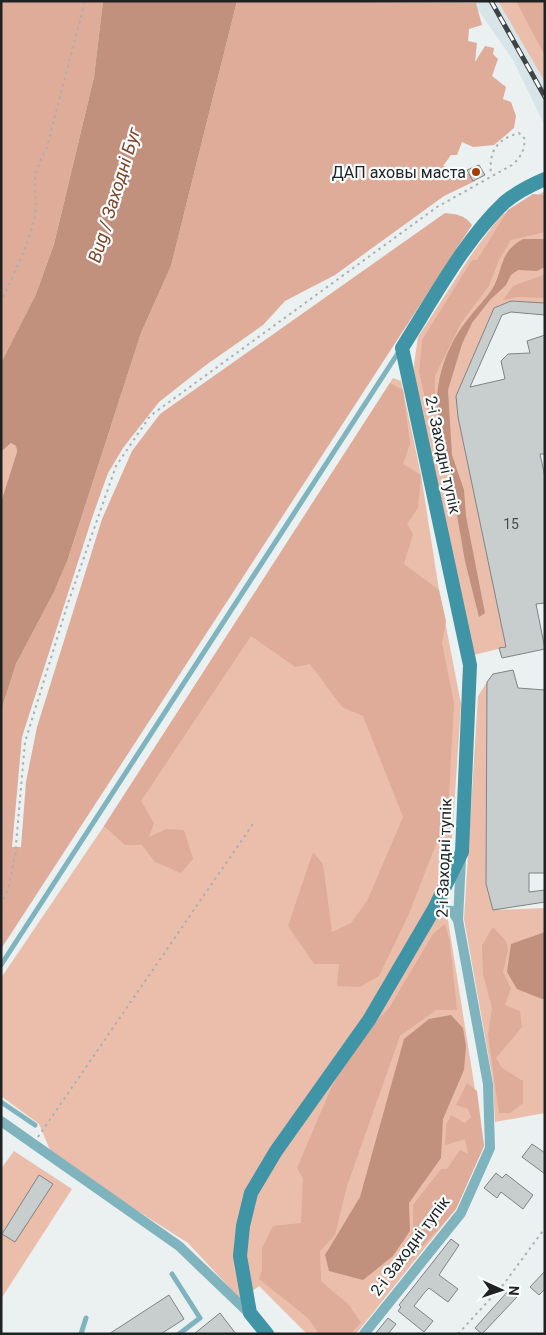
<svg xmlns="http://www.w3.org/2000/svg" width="546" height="1335" viewBox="0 0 546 1335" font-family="Roboto,sans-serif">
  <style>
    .built { fill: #d7e5e8 }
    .green { fill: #ebbeac }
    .forest { fill: #deac99 }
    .water { fill: #c1917e }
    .building { fill: #c8cdce; stroke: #7f8384 }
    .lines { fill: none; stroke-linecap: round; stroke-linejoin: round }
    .path { stroke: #abb0b1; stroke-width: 2; stroke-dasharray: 2.5 4; stroke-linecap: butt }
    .service { stroke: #7fb3be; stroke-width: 5 }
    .minor { stroke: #7fb3be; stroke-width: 10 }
    .secondary { stroke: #3f94a6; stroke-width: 14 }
    .rail-casing { stroke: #404344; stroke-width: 5 }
    .rail { stroke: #f8fdfe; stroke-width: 3; stroke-dasharray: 9; stroke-linecap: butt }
    .poi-dot { fill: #a13d05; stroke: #f8fdfe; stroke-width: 2 }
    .labels { text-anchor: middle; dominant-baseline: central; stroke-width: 4.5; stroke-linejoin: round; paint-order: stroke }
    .number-label { font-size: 14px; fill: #494c4d }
    .poi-label { font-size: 16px; fill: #1f2122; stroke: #f8fdfe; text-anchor: end }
    .street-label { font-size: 16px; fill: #1f2122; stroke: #f8fdfe }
    .water-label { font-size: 18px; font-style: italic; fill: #824429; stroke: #f8fdfe }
  </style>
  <rect width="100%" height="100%" fill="#ebf0f1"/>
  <!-- built -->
  <path class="built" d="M472,1H510L545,63V126L513,60Z"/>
  <!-- green -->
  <g class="green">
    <path d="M498,1H545V82Z"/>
    <path d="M545,191V303L511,301L494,308L456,396L458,417L506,647L474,655L413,371L418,337L471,255L500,216Z"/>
    <path d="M393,378L401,381L421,475L439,590L461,704L447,914L484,1146L456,1209L356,1334H307L259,1286L241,1300L188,1243L53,1157L39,1124L1,1096V978L104,826Z"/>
    <path d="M11,443L16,446L17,453L1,502V452Z"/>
    <path d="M487,682L486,884L493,910L545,908V1113L495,1122L493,1081L464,919L478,696Z"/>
    <path d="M14,1151L72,1189L1,1299V1169Z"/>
  </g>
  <!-- forest -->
  <g class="forest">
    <path d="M1,1H103L94,77L54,244L36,294L1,363Z"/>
    <path d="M237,1L476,3L482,25L469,29L468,41L477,43L475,62L485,46L494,48L493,54L498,59L492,76L506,87L503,99L511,102L516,116L514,128L494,145L473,147L462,142L457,155H451L443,166L475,176V181L444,196L335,275L285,301L263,325L206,365L159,402L123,448L108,473L93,515L22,737L12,847H21L26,782L37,727L102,519L132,451L160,414L445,213C456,214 465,215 472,225L1,949V711L16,664L54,592L68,559L141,333L171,266Z"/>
    <path d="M516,1H545V56Z"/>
    <path d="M533,194L545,195V232L511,240L499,260L489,286L461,323L435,376V415H429L419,372L422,340L472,260H477L508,210Z"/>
    <path d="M543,275L545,276V298L517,297L503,300L513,286Z"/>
    <path d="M390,383L403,390L410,444L403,464L421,475L418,508L407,524L413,534L404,564L439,590L446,621L442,643L454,703L448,813L409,914L379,976L360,987L337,986L339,964H314L288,926L313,852L323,864L332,932L351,923L367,901L403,817L363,716L342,707L310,664L295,667L251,636L141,801L154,823L149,837L166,829L184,830L193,859L181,873L155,862L142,845H125L104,826Z"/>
    <path d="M445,924L450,942L457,1010H436L400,1036L347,1186L335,1235L320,1251L321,1281L349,1305L361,1323L350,1334H319L308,1318L259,1279L262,1270V1248L273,1226L301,1223L303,1178L297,1168L332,1086L364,1034L389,1008L433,934Z"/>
    <path d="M493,927L506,941L508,950L503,972L511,988L505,1005L520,1011L522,1027L496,1058L502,1068L523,1081V1103L510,1113H499L488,1035L492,1008L483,974L482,945Z"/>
    <path d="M467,1083L477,1091L484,1146L456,1209L406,1265L397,1256L413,1231V1205L441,1169H447L460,1150L468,1154L465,1139L445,1145L446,1125L451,1115L465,1123L471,1117L468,1109L456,1105Z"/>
  </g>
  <!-- water -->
  <g class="water">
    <path d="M103,1H237L171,266L141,333L68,559L54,592L16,664L1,711V502L17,452L16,446L11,443L1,452V363L36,294L54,244L94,77Z"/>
    <path d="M523,239H545V267L537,271L518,270L511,275L506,285L490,300L472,323L462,344L448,390L452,455L464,490L466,516L485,613L479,617L465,561L442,430C429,394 444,348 468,319C476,308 487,298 494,286C504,265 500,252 523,239Z"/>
    <path d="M545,932V999H542L517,989L507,972L511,944Z"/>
    <path d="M451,1015L463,1028L466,1046L464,1070L443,1119L441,1158L409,1203L410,1231L393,1256L363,1280L329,1271L325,1255L360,1197L404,1039L429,1019Z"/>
  </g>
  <!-- building -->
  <g class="building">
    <path d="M479,165L485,175L473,181L467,170Z"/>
    <path d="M511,301L545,303V315L511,312L502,315L470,387L505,379L501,361L508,354L530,353L527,341L545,335V454H540L545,477V603L536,604L545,649L502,658L499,648L506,647L458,417L456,396L494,308Z"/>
    <path d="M513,670L518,688L545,690V873H529V892L545,890V902L493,910L486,884L487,682L493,674Z"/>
    <path d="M532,1144L545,1153V1174L522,1157Z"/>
    <path d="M496,1173L502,1178L506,1174L533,1195L523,1209L501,1192L497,1198L484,1188Z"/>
    <path d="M39,1175L53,1184L15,1242L2,1234Z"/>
    <path d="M451,1239L459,1245L439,1275L458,1289L448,1302L429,1288L425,1292L414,1306L433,1321L424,1332L398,1311L401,1307L399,1305Z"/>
    <path d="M545,1271V1289L539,1295L530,1287Z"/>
    <path d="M509,1290L517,1297L482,1334L475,1328Z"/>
    <path d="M169,1295L184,1319L161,1334H109Z"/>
    <path d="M220,1313L236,1334H194Z"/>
    <path d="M388,1318L396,1324L388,1334H375Z"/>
  </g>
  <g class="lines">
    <!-- path -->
    <g class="path">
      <path d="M1,303C12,275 28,249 34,219C37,206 35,194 35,180C36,168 42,158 47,147L85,1"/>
      <path d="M1,905L8,890L15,856L25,742L68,603L116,466L150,416L437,207L512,165C521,157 524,151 525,139L519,133C495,140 489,152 491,175"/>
      <path d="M38,1137L255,821"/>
      <path d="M1,1159L2,1158"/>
      <path d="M458,1334L503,1285L545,1228"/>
    </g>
    <!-- service -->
    <g class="service">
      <path d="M1,965L400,350"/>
      <path d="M1,1102L35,1125"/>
      <path d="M172,1274L200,1318L179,1334"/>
      <path d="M81,1334L86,1318"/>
    </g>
    <!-- minor -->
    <g class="minor">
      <path d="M434,909L452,911L458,920"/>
      <path d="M1,1121L179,1246L251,1315"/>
      <path d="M364,1334L461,1213L490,1148L488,1084L458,920L461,858"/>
    </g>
    <!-- secondary -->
    <path class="secondary" d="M267,1334L250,1313L240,1256L243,1226L251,1193L276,1151L369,1020L434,909L462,852L470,665L402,348C432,301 465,239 505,202C517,192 531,185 545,179"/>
    <!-- rail casing -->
    <g class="rail-casing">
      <path id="rail" d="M491,1L545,97"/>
    </g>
    <!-- rail -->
    <use href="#rail" class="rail"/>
  </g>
  <!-- markers -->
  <circle class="poi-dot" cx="476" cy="172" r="5"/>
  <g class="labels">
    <!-- number labels -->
    <g class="number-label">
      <text x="511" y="524">15</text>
    </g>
    <!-- poi labels -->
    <g class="poi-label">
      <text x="466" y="172">ДАП аховы маста</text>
    </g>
    <!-- street labels -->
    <g class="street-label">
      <text transform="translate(443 455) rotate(78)">2-і Заходні тупік</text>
      <text transform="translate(444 858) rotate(-88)">2-і Заходні тупік</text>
      <text transform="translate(410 1246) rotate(-53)">2-і Заходні тупік</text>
    </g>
    <!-- water labels -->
    <g class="water-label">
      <text transform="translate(114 195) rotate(-73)">Bug / Заходні Буг</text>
    </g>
  </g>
  <!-- border -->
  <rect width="546" height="1335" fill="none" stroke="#1f2122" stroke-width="5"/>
  <!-- north arrow -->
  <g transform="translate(501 1290) rotate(93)" stroke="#f8fdfe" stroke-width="4" paint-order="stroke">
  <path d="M0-4L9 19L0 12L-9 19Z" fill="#1f2122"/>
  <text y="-8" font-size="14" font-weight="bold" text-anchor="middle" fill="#1f2122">N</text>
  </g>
</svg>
